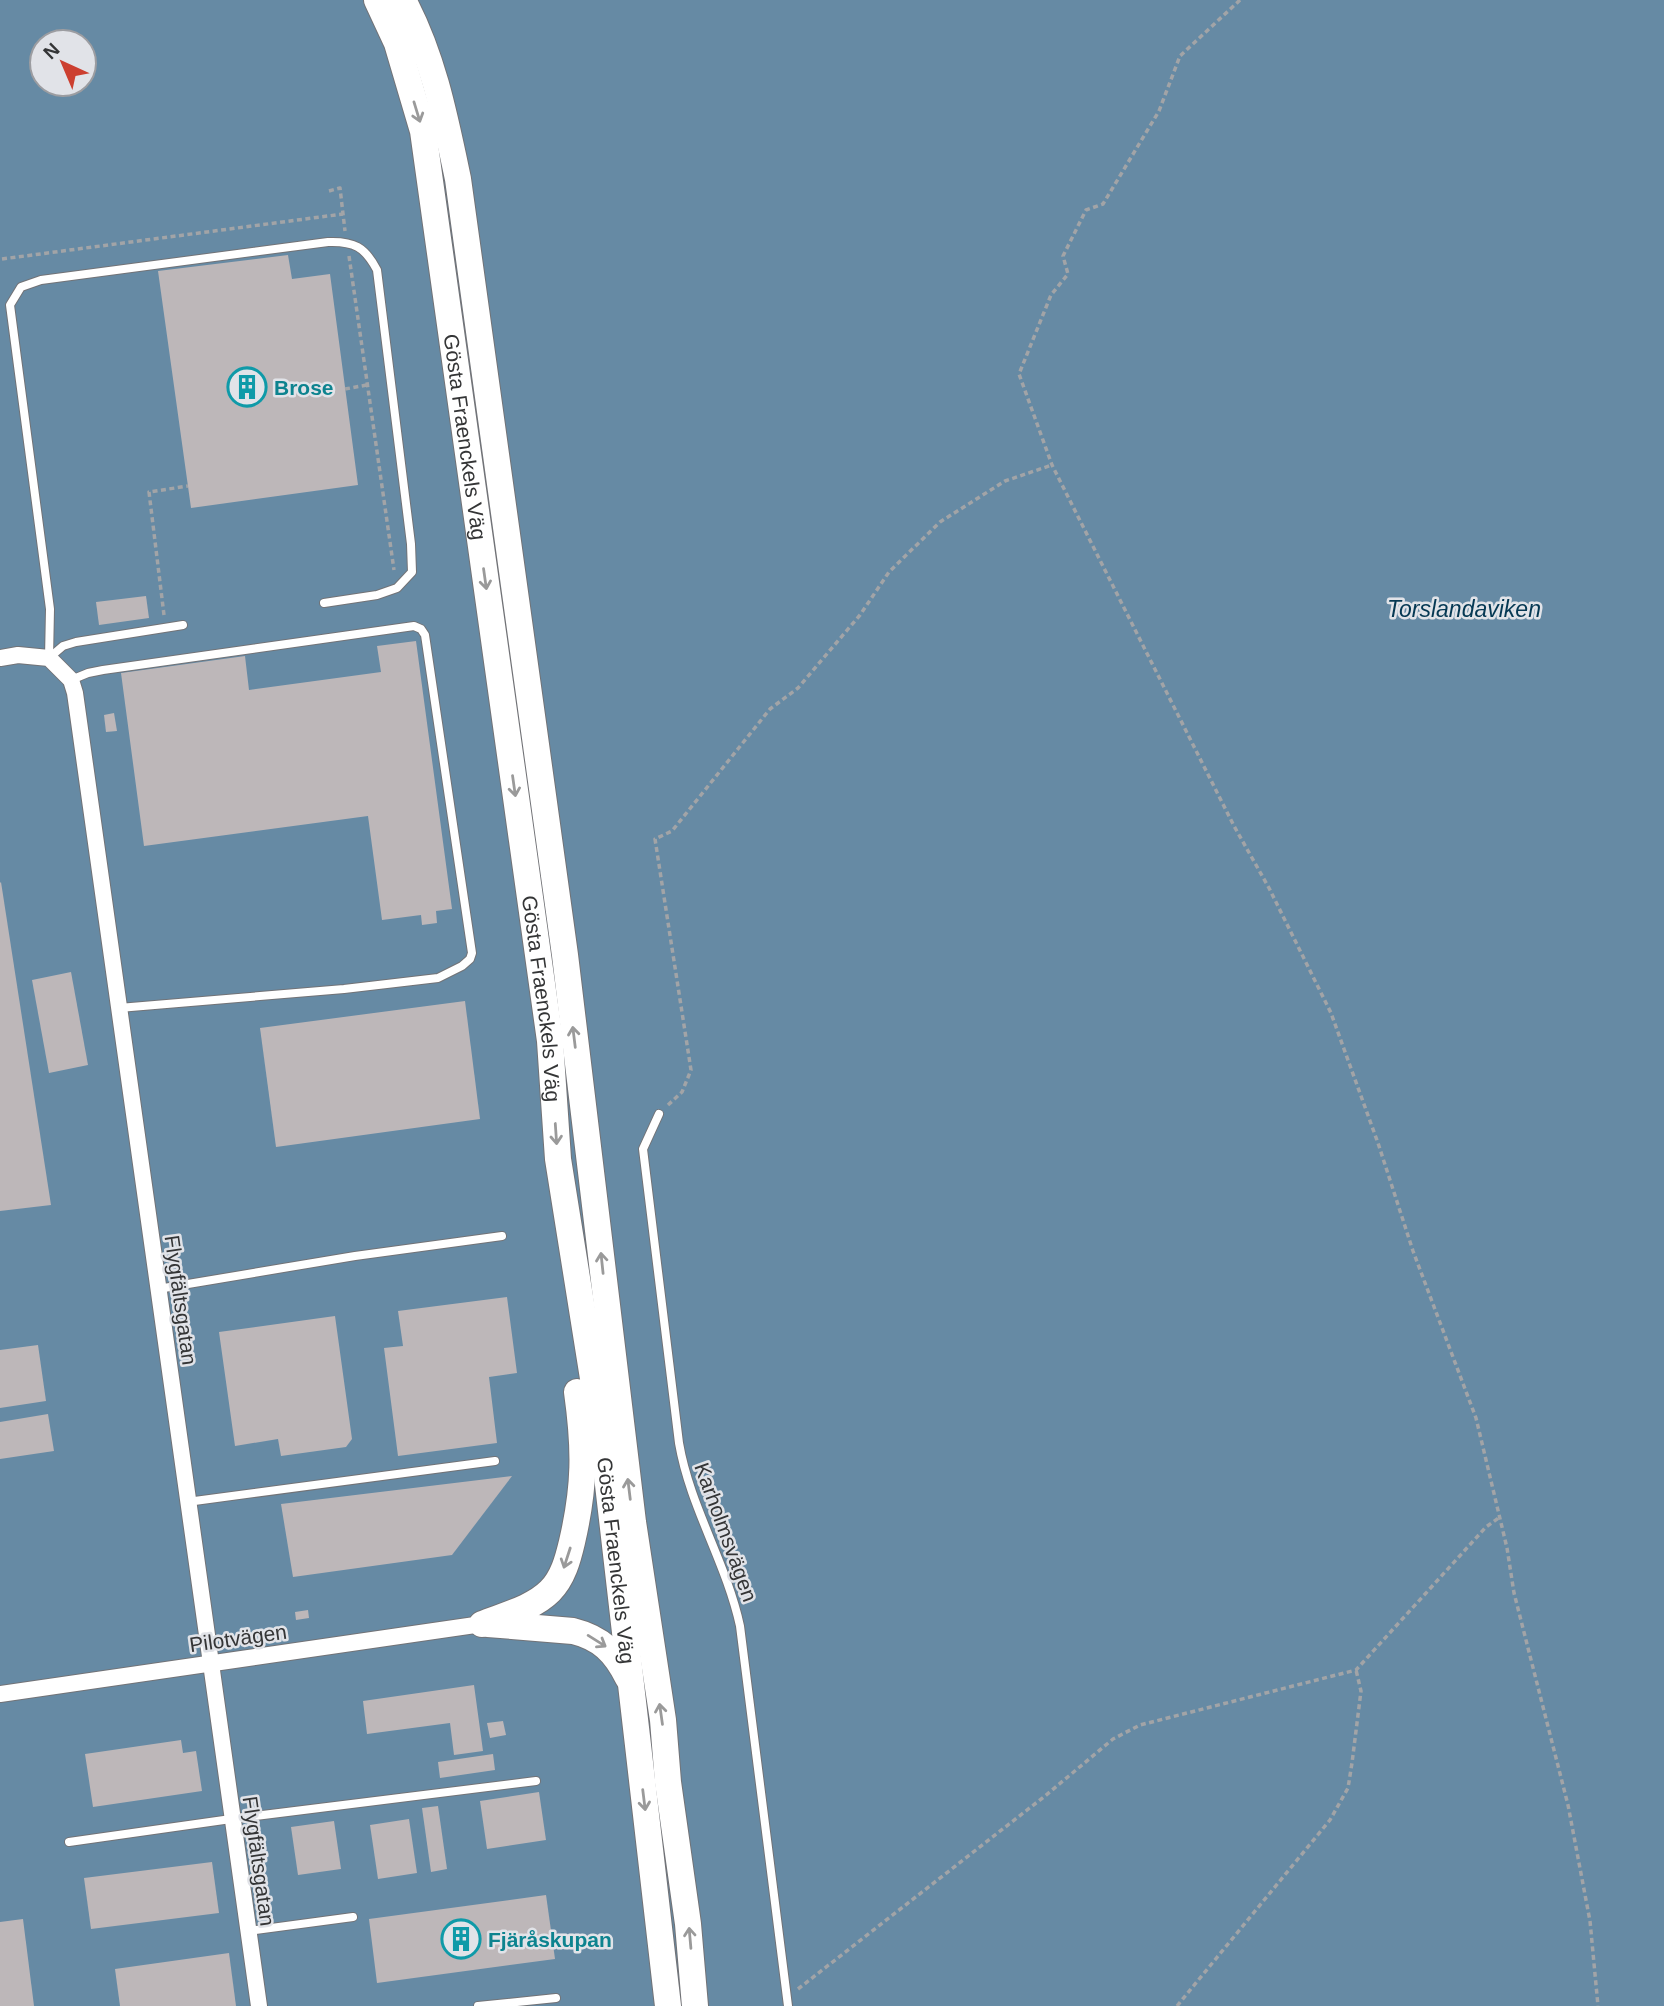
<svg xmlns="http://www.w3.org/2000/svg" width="1664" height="2006" viewBox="0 0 1664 2006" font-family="Helvetica,sans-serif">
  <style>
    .water { fill: #668aa4; fill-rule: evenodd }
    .building { fill: #bdb7b9 }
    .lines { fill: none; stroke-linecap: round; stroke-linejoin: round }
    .lane-casing { stroke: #727377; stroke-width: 10 }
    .street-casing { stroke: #727377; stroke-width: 18 }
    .primary-casing { stroke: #727377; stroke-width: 28 }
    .path { stroke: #a2a4a7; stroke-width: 3.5; stroke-dasharray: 5 3.5; stroke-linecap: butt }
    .lane { stroke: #fff; stroke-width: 8 }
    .street { stroke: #fff; stroke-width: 16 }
    .primary { stroke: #fff; stroke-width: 26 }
    .oneway { stroke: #9a9a9a }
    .labels { text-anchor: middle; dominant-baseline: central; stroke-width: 5; stroke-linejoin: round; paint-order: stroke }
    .culture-label { font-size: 21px; font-weight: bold; fill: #0d838f; stroke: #e1e3e8; text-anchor: start }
    .street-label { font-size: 21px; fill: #343536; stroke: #e1e3e8 }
    .water-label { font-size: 23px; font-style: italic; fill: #053853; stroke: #e1e3e8 }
  </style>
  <rect width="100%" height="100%" fill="#e1e3e8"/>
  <!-- water -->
  <path class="water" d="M0,0H1664V2006H0ZM42,42H84V84H42Z"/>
  <!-- building -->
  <g class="building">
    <path d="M288,255L292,279L330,274L358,485L191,508L158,271Z"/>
    <path d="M146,596L149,618L99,625L96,602Z"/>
    <path d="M416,641L452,909L436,911L437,923L422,925L421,915L382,920L368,816L144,846L121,673L245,656L249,690L381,672L377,646Z"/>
    <path d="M114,713L117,731L106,732L104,715Z"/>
    <path d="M1,882L51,1205L0,1211V883Z"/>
    <path d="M71,972L88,1065L49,1073L32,980Z"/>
    <path d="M465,1001L480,1119L276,1147L260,1028Z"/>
    <path d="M507,1297L517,1373L489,1377L497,1443L398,1456L384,1348L403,1346L398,1311Z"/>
    <path d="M335,1316L352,1439L346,1447L281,1456L278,1439L235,1446L219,1332Z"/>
    <path d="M38,1345L46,1401L0,1408V1350Z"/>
    <path d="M48,1414L54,1451L0,1459V1422Z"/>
    <path d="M512,1476L452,1555L293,1577L281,1504Z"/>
    <path d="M308,1610L309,1618L296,1620L295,1612Z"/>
    <path d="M474,1685L483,1751L454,1755L450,1723L367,1734L363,1701Z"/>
    <path d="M503,1721L506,1735L490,1738L487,1723Z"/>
    <path d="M181,1740L183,1753L196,1751L202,1791L93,1807L85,1754Z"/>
    <path d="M493,1754L495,1770L440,1778L438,1762Z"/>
    <path d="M539,1792L546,1840L487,1849L480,1801Z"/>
    <path d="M438,1806L447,1869L431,1872L422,1808Z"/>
    <path d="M409,1819L417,1873L378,1879L370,1825Z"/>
    <path d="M334,1821L341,1869L298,1875L291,1827Z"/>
    <path d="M212,1862L219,1913L91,1929L84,1878Z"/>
    <path d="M546,1895L555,1959L377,1983L369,1919Z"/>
    <path d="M23,1919L34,2006H0V1922Z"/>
    <path d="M229,1953L236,2006H120L115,1969Z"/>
  </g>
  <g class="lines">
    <!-- lane casing -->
    <g class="lane-casing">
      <g id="lane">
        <path d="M49,658L50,609L10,305L21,287L41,280L328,242C354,241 365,247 377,270L411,544L412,572L397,588L377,595L324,603"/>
        <path d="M49,658L63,646L76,642L183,625"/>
        <path d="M71,680L88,673L103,670L414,626L421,629L425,635L472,953L470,959L462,966L438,978L344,989L119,1008"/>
        <path d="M659,1114L643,1149L679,1443C690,1507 726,1562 740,1626L788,2006"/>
        <path d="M158,1289L355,1256L502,1236"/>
        <path d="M187,1502L495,1461"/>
        <path d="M69,1842L231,1819L536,1781"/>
        <path d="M248,1931L353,1917"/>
        <path d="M478,2006L556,1998"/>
      </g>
    </g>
    <!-- street casing -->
    <g class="street-casing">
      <g id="street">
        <path d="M0,658L18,655L49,658L71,680L75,693L259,2006"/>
        <path d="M0,1694L482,1624"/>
      </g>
    </g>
    <!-- primary casing -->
    <g class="primary-casing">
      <g id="primary">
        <path id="s1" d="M377,0L397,43L423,131L550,1041L558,1159L603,1441L668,2006"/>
        <path d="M403,0C433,56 445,117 458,179L565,955L633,1522L663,1720L668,1782L688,1924L695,2006"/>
        <path d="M482,1624C505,1615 533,1608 550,1591C563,1578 568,1559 572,1542C585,1486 585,1449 577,1392"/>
        <path d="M488,1624L573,1631C601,1638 615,1652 628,1678"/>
      </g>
    </g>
    <!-- path -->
    <g class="path">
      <path d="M1240,0L1180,56L1159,111L1103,204L1086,210L1063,256L1068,274L1051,295L1019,374L1052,465L1234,826L1269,888L1331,1013L1378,1143L1413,1251L1476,1418L1507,1548L1514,1593L1568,1805L1590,1921L1598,2006"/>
      <path d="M329,191L340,188L345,231"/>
      <path d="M349,256L394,570"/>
      <path d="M2,259L343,214"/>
      <path d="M345,389L367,385"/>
      <path d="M164,615L149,492L188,486"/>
      <path d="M668,1105L682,1092L691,1070L655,839L672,831L770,709L798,688L860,615L889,572L940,522L1005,481L1052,465"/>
      <path d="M798,1989L1045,1796L1113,1739L1140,1725L1356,1670L1486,1527L1500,1517"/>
      <path d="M1177,2006L1330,1820L1348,1788L1352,1763L1361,1691L1356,1670"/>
    </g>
    <!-- lane -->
    <use href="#lane" class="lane"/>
    <!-- street -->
    <use href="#street" class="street"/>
    <!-- primary -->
    <use href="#primary" class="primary"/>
  </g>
  <!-- one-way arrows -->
  <defs><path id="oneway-shaft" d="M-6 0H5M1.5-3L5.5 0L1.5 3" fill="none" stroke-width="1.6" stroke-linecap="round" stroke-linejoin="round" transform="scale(1.75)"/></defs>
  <g class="oneway">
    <use href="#oneway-shaft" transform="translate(417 112) rotate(73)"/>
    <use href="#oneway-shaft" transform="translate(485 579) rotate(82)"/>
    <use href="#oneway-shaft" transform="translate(514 786) rotate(82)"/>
    <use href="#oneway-shaft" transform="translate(574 1037) rotate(-97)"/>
    <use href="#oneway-shaft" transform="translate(556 1134) rotate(86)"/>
    <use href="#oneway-shaft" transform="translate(602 1263) rotate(-96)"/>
    <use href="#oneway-shaft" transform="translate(629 1489) rotate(-97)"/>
    <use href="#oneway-shaft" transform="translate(567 1558) rotate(108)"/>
    <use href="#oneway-shaft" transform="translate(597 1641) rotate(32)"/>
    <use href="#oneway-shaft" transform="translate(661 1714) rotate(-98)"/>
    <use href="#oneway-shaft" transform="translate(644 1800) rotate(83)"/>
    <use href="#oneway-shaft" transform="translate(690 1938) rotate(-95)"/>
  </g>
  <!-- icons -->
  <defs>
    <g id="building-ring" transform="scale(2.0125)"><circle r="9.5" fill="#e1e3e8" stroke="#0f9aa8" stroke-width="1.5"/><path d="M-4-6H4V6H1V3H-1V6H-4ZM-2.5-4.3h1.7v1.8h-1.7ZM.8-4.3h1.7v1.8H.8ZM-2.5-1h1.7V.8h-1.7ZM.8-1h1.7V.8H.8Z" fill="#0f9aa8"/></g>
  </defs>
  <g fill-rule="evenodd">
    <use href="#building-ring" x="247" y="387"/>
    <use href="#building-ring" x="461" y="1939"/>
  </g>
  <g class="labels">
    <!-- culture labels -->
    <g class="culture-label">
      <text x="274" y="387">Brose</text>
      <text x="488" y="1939">Fjäråskupan</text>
    </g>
    <!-- street labels -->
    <g class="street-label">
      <text stroke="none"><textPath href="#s1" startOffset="448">Gösta Fraenckels Väg</textPath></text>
      <text stroke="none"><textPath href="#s1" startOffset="1015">Gösta Fraenckels Väg</textPath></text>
      <text transform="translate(181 1300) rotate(82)">Flygfältsgatan</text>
      <text transform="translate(726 1532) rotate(70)">Karholmsvägen</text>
      <text stroke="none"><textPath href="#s1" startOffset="1582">Gösta Fraenckels Väg</textPath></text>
      <text transform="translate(238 1638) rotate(-8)">Pilotvägen</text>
      <text transform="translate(259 1861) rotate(82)">Flygfältsgatan</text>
    </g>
    <!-- water labels -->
    <g class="water-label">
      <text x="1464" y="609">Torslandaviken</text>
    </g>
  </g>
  <!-- north arrow -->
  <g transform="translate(63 63) rotate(316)"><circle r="33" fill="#e1e3e8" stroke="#9c9da1" stroke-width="2"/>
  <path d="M0-5L12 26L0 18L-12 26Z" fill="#cc3f30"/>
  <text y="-10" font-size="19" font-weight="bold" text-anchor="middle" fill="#343536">N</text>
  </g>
</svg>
